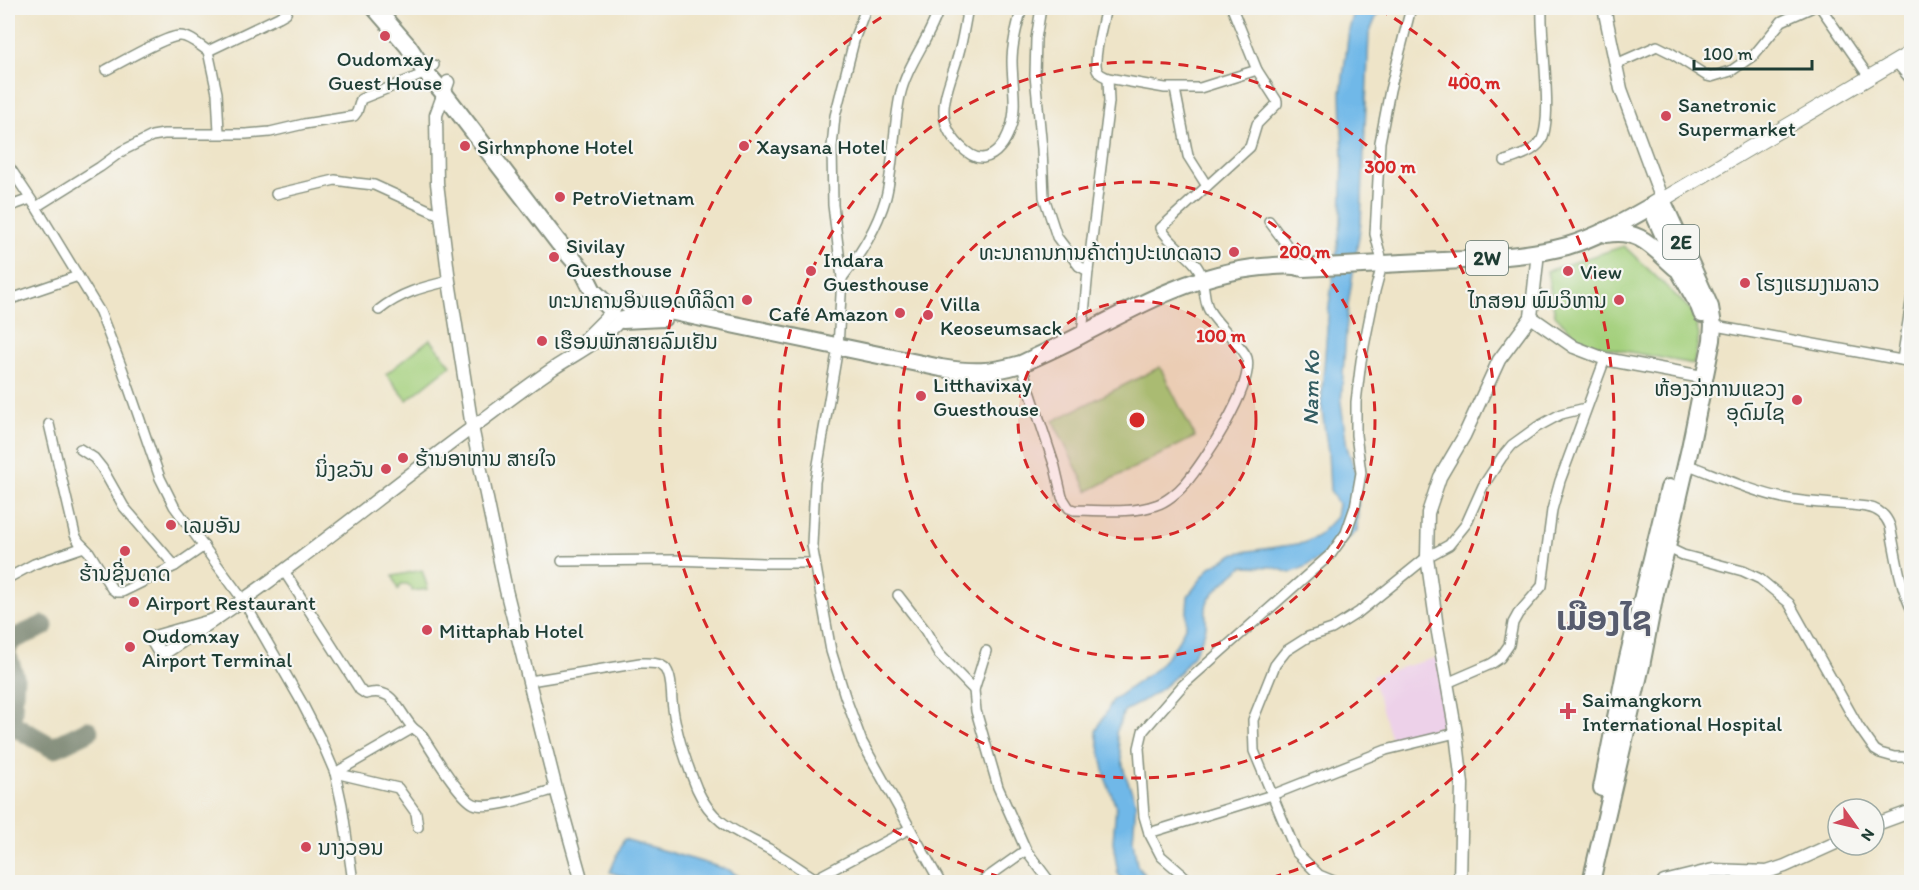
<svg xmlns="http://www.w3.org/2000/svg" width="1919" height="890" viewBox="0 0 1919 890" font-family="Itim,'Noto Sans Lao',sans-serif">
  <style>
    .built { fill: #edd1e9 }
    .green { fill: #a4d07d; stroke: #628658; stroke-width: 1.5 }
    .water { fill: #70b8e8; stroke: #487a8e; stroke-width: 1.5 }
    .lines { fill: none; stroke-linecap: round; stroke-linejoin: round }
    .taxiway { stroke: #86907e; stroke-width: 21 }
    .street-casing { stroke: #86907e; stroke-width: 12 }
    .secondary-casing { stroke: #86907e; stroke-width: 15 }
    .primary-casing { stroke: #86907e; stroke-width: 16 }
    .highway-casing { stroke: #86907e; stroke-width: 20 }
    .street { stroke: #fff; stroke-width: 9 }
    .secondary { stroke: #fff; stroke-width: 12 }
    .primary { stroke: #fff; stroke-width: 14 }
    .highway { stroke: #fff; stroke-width: 16 }
    .ring { fill: none; stroke: #d62828; stroke-width: 3; stroke-dasharray: 10 8 }
    .poi-dot { fill: #d1495b; stroke: #f6f6f2; stroke-width: 2 }
    .labels { text-anchor: middle; dominant-baseline: central; stroke-width: 4.5; stroke-linejoin: round; paint-order: stroke }
    .shield { fill: #f6f6f2; stroke: #60746d; stroke-width: 1.5 }
    .shield-label { font-size: 20px; font-weight: bold; fill: #1f3d34 }
    .poi-label { font-size: 21px; fill: #1f3d34; stroke: #f6f6f2; text-anchor: start }
    .water-label { font-size: 22px; font-style: italic; fill: #335c61; stroke: #f6f6f2 }
    .town-label { font-size: 33px; font-weight: bold; fill: #575c6e; stroke: #f6f6f2 }
    .centre { fill: #d62828; stroke: #f6f6f2; stroke-width: 3 }
    .ring-label { font-size: 18px; text-anchor: middle; font-weight: bold; fill: #d62828; stroke: #f6f6f2; stroke-width: 4.5; stroke-linejoin: round; paint-order: stroke }
  </style>
  <rect width="100%" height="100%" fill="#f6f6f2"/>
  <filter id="ink" filterUnits="userSpaceOnUse"><feTurbulence type="fractalNoise" baseFrequency=".0167" numOctaves="2"/><feDisplacementMap in="SourceGraphic" scale="12" xChannelSelector="R" yChannelSelector="G"/><feConvolveMatrix kernelMatrix="1 2 1 2 8 2 1 2 1" color-interpolation-filters="sRGB"/></filter>
  <filter id="wash" filterUnits="userSpaceOnUse"><feTurbulence type="fractalNoise" baseFrequency=".008" numOctaves="4" result="noise"/><feDisplacementMap in="SourceGraphic" scale="24" xChannelSelector="R" yChannelSelector="G"/><feGaussianBlur stdDeviation="1.35" result="paint"/><feColorMatrix in="noise" values="0 0 0 0 0 0 0 0 0 0 0 0 0 0 0 0 0 1.4 0 .05"/><feComposite in="paint" operator="in"/></filter>
  <g filter="url(#wash)">
    <rect width="100%" height="100%" fill="#eee4c8"/>
    <!-- built -->
    <path class="built" d="M1438,657L1451,723L1392,743L1372,676Z"/>
    <!-- green -->
    <g class="green">
      <path d="M1624,246L1694,313L1699,336L1694,364L1592,345L1577,338L1555,315L1547,271Z"/>
      <path d="M430,339L451,365L407,400L386,374Z"/>
      <path d="M1160,367L1195,437L1088,491L1053,421Z"/>
      <path d="M422,570L428,589L412,591V588L407,584H401L398,590L393,576Z"/>
    </g>
    <!-- water -->
    <g class="water">
      <path d="M1355,8H1380L1369,34L1361,223L1348,305L1341,403L1347,447L1359,483L1357,531C1336,550 1316,564 1290,573L1273,567L1243,566C1232,575 1212,591 1207,603C1204,612 1208,623 1205,631C1191,670 1160,694 1124,711L1116,733L1125,774L1136,802L1133,840L1137,865L1150,882H1125L1118,874L1113,841L1116,806L1106,780L1096,731L1113,700L1156,669L1176,645L1186,625L1188,596L1210,567L1236,553L1304,543L1318,536L1336,517L1338,504L1330,490L1328,452L1321,404L1329,305L1341,222L1343,159L1341,93L1349,30Z"/>
      <path d="M624,839L729,870L741,878L739,882H639L610,872Z"/>
    </g>
    <g class="lines">
      <!-- taxiway -->
      <g class="taxiway">
        <path d="M8,646L11,640L43,626"/>
        <path d="M8,659L14,677L11,724"/>
        <path d="M11,724L53,748L88,731"/>
      </g>
    </g>
  </g>
  <g filter="url(#ink)">
    <g class="lines">
      <!-- street casing -->
      <g class="street-casing">
        <g id="street">
          <path d="M866,8L855,37L835,116L832,147L833,205L842,278L838,347L815,482L812,545L831,651L845,696L862,742L940,882"/>
          <path d="M968,8C965,22 963,38 959,52C951,85 929,116 960,146C966,152 974,159 983,158C997,156 1006,141 1010,129C1018,109 1012,83 1012,61C1012,43 1017,25 1022,8"/>
          <path d="M1041,8L1036,39L1035,75L1042,149L1044,197L1057,237L1079,266L1088,271"/>
          <path d="M1106,8C1103,20 1093,60 1097,70C1099,75 1104,76 1108,78L1165,88H1200L1257,70"/>
          <path d="M1821,8L1869,77"/>
          <path d="M208,51L279,17L286,13L288,8"/>
          <path d="M1895,61L1912,81"/>
          <path d="M1616,64L1657,46L1671,53L1707,76L1711,77L1731,71L1754,55L1782,21L1811,8"/>
          <path d="M106,70C120,63 166,36 179,36C189,35 200,46 208,51L217,93L219,132"/>
          <path d="M1175,89L1188,156L1207,186"/>
          <path d="M1505,161C1516,157 1534,152 1541,141C1554,118 1540,39 1542,8"/>
          <path d="M8,165L36,207"/>
          <path d="M276,194L335,180L356,183L374,185L442,216"/>
          <path d="M8,207L30,199"/>
          <path d="M1269,221L1286,244L1291,265"/>
          <path d="M1383,265L1375,234L1380,142L1390,90L1411,8"/>
          <path d="M842,278C861,253 877,228 886,197C894,165 893,129 900,96C907,64 930,39 939,8"/>
          <path d="M8,300L78,276"/>
          <path d="M379,310C400,293 423,287 449,281"/>
          <path d="M1710,325L1912,362"/>
          <path d="M1082,335L1088,271L1109,102L1108,78"/>
          <path d="M1902,360L1912,296"/>
          <path d="M1021,364L1055,467L1062,497L1069,508L1074,510C1100,510 1131,514 1156,505C1166,502 1178,492 1185,484C1204,462 1254,386 1247,358C1244,347 1215,324 1208,308C1202,293 1206,277 1195,264C1185,252 1168,242 1161,228L1250,147L1257,124L1277,104V101L1257,70L1232,8"/>
          <path d="M49,424L75,535L79,542L89,552L112,589L116,592H122L175,566L204,546"/>
          <path d="M80,449L94,458L102,468L124,507L175,566"/>
          <path d="M1686,464C1718,476 1755,493 1788,499C1814,504 1840,503 1867,507C1879,509 1886,515 1890,526C1896,554 1899,584 1912,610"/>
          <path d="M1664,546L1683,555L1743,571L1760,579L1789,603L1858,726L1875,750L1880,753L1894,757H1912"/>
          <path d="M562,561L672,560L764,563H815"/>
          <path d="M284,571L360,690L366,694C394,686 397,710 413,728L335,773"/>
          <path d="M8,578L34,564L84,547"/>
          <path d="M898,595L925,630L939,654L974,690"/>
          <path d="M986,651L974,690L976,711L998,787L1026,850L1050,882"/>
          <path d="M530,681L640,663C649,663 660,662 666,669C672,678 671,691 672,701C675,731 685,760 697,789C713,825 738,832 769,849C785,858 800,869 816,879"/>
          <path d="M1447,683L1491,664L1500,658L1509,645L1513,623L1518,614L1542,586L1552,510L1560,481L1605,359"/>
          <path d="M413,728L421,734C431,750 460,798 474,804C490,811 538,794 556,789"/>
          <path d="M335,773L398,788L416,813L418,827"/>
          <path d="M1149,833L1272,795L1386,750L1456,733"/>
          <path d="M353,882L342,805L335,773L320,738L301,701L243,600L174,506L160,478L123,371L100,312L36,207L100,167L122,151L152,136L164,134H246L270,132L304,124L354,116L357,112L361,99L426,73L434,65"/>
          <path d="M809,882L909,829"/>
          <path d="M981,882L1026,850"/>
          <path d="M1191,882L1161,856L1149,833L1144,816L1139,748L1143,731L1183,685L1331,554L1346,533L1355,507L1361,473L1356,435V402L1361,361L1375,291L1382,265"/>
          <path d="M1336,882L1319,875L1296,852L1254,751L1253,720L1275,665L1286,651L1308,637L1332,629L1359,612L1427,557L1449,545L1466,524L1483,486L1502,457L1512,445L1537,427L1561,414L1586,408"/>
        </g>
      </g>
      <!-- secondary casing -->
      <g class="secondary-casing">
        <g id="secondary">
          <path d="M1604,8L1621,89L1662,200"/>
          <path d="M448,82L436,115L437,183L449,281L472,427L506,590L556,789L582,882"/>
          <path d="M1538,252L1531,317L1574,347L1605,359L1697,376"/>
          <path d="M574,350L612,312"/>
          <path d="M214,620L151,638L161,655L214,620L217,618C306,558 387,490 473,427C500,407 527,386 554,368C577,353 602,341 620,320"/>
          <path d="M1874,825L1912,811"/>
          <path d="M1460,882L1462,784L1456,733L1437,627L1427,557L1428,513L1440,477L1464,436L1499,360L1531,317"/>
          <path d="M1664,882L1713,870L1767,872L1785,866L1838,842"/>
        </g>
      </g>
      <!-- primary casing -->
      <g class="primary-casing">
        <path id="primary" d="M1662,200L1912,52"/>
      </g>
      <!-- highway casing -->
      <g class="highway-casing">
        <g id="highway">
          <path d="M375,8L408,46L426,73L443,92L558,242L583,271L593,291L612,310"/>
          <path d="M1651,207L1680,272L1699,306L1702,314"/>
          <path d="M1606,234C1640,228 1653,248 1676,268"/>
          <path d="M628,305L664,310L941,368C972,373 991,373 1021,364C1042,354 1063,345 1083,334C1140,304 1197,273 1262,267C1277,266 1289,264 1303,268C1356,265 1410,263 1463,260C1498,257 1534,255 1567,246C1601,236 1632,217 1662,200L1710,307L1713,325L1712,340L1690,448L1667,547L1656,588L1641,666L1591,882"/>
          <path d="M623,320L663,318"/>
          <path d="M1602,788L1627,662L1669,488"/>
        </g>
      </g>
      <!-- street -->
      <use href="#street" class="street"/>
      <!-- secondary -->
      <use href="#secondary" class="secondary"/>
      <!-- primary -->
      <use href="#primary" class="primary"/>
      <!-- highway -->
      <use href="#highway" class="highway"/>
    </g>
  </g>
  <!-- distance rings -->
  <circle cx="1137" cy="420" r="119" fill="#d62828" fill-opacity=".12"/>
  <g class="ring">
    <circle cx="1137" cy="420" r="119"/>
    <circle cx="1137" cy="420" r="238"/>
    <circle cx="1137" cy="420" r="358"/>
    <path d="M1018 882A477 477 0 0 1 895 9M1379 9A477 477 0 0 1 1256 882"/>
  </g>
  <!-- markers -->
  <g class="poi-dot">
    <circle cx="385" cy="36" r="6"/>
    <circle cx="1666" cy="116" r="6"/>
    <circle cx="465" cy="146" r="6"/>
    <circle cx="744" cy="146" r="6"/>
    <circle cx="560" cy="197" r="6"/>
    <circle cx="1234" cy="252" r="6"/>
    <circle cx="554" cy="257" r="6"/>
    <circle cx="811" cy="271" r="6"/>
    <circle cx="1568" cy="271" r="6"/>
    <circle cx="1745" cy="283" r="6"/>
    <circle cx="747" cy="300" r="6"/>
    <circle cx="1619" cy="300" r="6"/>
    <circle cx="900" cy="313" r="6"/>
    <circle cx="928" cy="315" r="6"/>
    <circle cx="542" cy="341" r="6"/>
    <circle cx="921" cy="396" r="6"/>
    <circle cx="1797" cy="400" r="6"/>
    <circle cx="403" cy="458" r="6"/>
    <circle cx="386" cy="469" r="6"/>
    <circle cx="171" cy="525" r="6"/>
    <circle cx="125" cy="551" r="6"/>
    <circle cx="134" cy="602" r="6"/>
    <circle cx="427" cy="630" r="6"/>
    <circle cx="130" cy="647" r="6"/>
    <path d="M1565 702h6v6h6v6h-6v6h-6v-6h-6v-6h6z"/>
    <circle cx="306" cy="847" r="6"/>
  </g>
  <g class="labels">
    <!-- shield labels -->
    <g class="shield">
      <rect x="1663" y="225" width="36" height="34" rx="4.5"/>
      <rect x="1466" y="241" width="42" height="34" rx="4.5"/>
    </g>
    <g class="shield-label">
      <text x="1681" y="242">2E</text>
      <text x="1487" y="258">2W</text>
    </g>
    <!-- poi labels -->
    <g class="poi-label">
      <text x="385" y="58" text-anchor="middle">Oudomxay<tspan x="385" dy="24">Guest House</tspan></text>
      <text x="1678" y="104">Sanetronic<tspan x="1678" dy="24">Supermarket</tspan></text>
      <text x="477" y="146">Sirhnphone Hotel</text>
      <text x="756" y="146">Xaysana Hotel</text>
      <text x="572" y="197">PetroVietnam</text>
      <text x="566" y="245">Sivilay<tspan x="566" dy="24">Guesthouse</tspan></text>
      <text x="1222" y="252" text-anchor="end">ທະນາຄານການຄ້າຕ່າງປະເທດລາວ</text>
      <text x="823" y="259">Indara<tspan x="823" dy="24">Guesthouse</tspan></text>
      <text x="1580" y="271">View</text>
      <text x="1757" y="283">ໂຮງແຮມງາມລາວ</text>
      <text x="735" y="300" text-anchor="end">ທະນາຄານອິນແອດທີລິດາ</text>
      <text x="1607" y="300" text-anchor="end">ໄກສອນ ພົມວິຫານ</text>
      <text x="940" y="303">Villa<tspan x="940" dy="24">Keoseumsack</tspan></text>
      <text x="888" y="313" text-anchor="end">Café Amazon</text>
      <text x="554" y="341">ເຮືອນພັກສາຍລົມເຢັນ</text>
      <text x="933" y="384">Litthavixay<tspan x="933" dy="24">Guesthouse</tspan></text>
      <text x="1785" y="388" text-anchor="end">ຫ້ອງວ່າການແຂວງ<tspan x="1785" dy="24">ອຸດົມໄຊ</tspan></text>
      <text x="415" y="458">ຮ້ານອາຫານ ສາຍໃຈ</text>
      <text x="374" y="469" text-anchor="end">ນິ່ງຂວັນ</text>
      <text x="183" y="525">ເລມອັນ</text>
      <text x="125" y="573" text-anchor="middle">ຮ້ານຊີ່ນດາດ</text>
      <text x="146" y="602">Airport Restaurant</text>
      <text x="439" y="630">Mittaphab Hotel</text>
      <text x="142" y="635">Oudomxay<tspan x="142" dy="24">Airport Terminal</tspan></text>
      <text x="1582" y="699">Saimangkorn<tspan x="1582" dy="24">International Hospital</tspan></text>
      <text x="318" y="847">ນາງວອນ</text>
    </g>
    <!-- water labels -->
    <g class="water-label">
      <text transform="translate(1311 388) rotate(-89)">Nam Ko</text>
    </g>
    <!-- town labels -->
    <g class="town-label">
      <text x="1604" y="618">ເມືອງໄຊ</text>
    </g>
  </g>
  <circle cx="1137" cy="420" r="9" class="centre"/>
  <g class="ring-label">
    <text x="1474" y="89">400 m</text>
    <text x="1390" y="173">300 m</text>
    <text x="1305" y="258">200 m</text>
    <text x="1221" y="342">100 m</text>
  </g>
  <!-- margin -->
  <rect width="1919" height="890" fill="none" stroke="#f6f6f2" stroke-width="30"/>
  <!-- north arrow -->
  <g transform="translate(1856 827) rotate(124)"><circle r="28" fill="#f6f6f2" stroke="#a0aca6" stroke-width="1.5"/>
  <path d="M0-4.5L10 22L0 15L-10 22Z" fill="#d1495b"/>
  <text y="-9" font-size="16" font-weight="bold" text-anchor="middle" fill="#1f3d34">N</text>
  </g>
  <!-- scale -->
  <path d="M1694 60v9h118v-9" fill="none" stroke="#1f3d34" stroke-width="3"/>
  <text x="1703" y="60" font-size="18" fill="#1f3d34" stroke="#f6f6f2" stroke-width="4.5" paint-order="stroke">100 m</text>
</svg>
